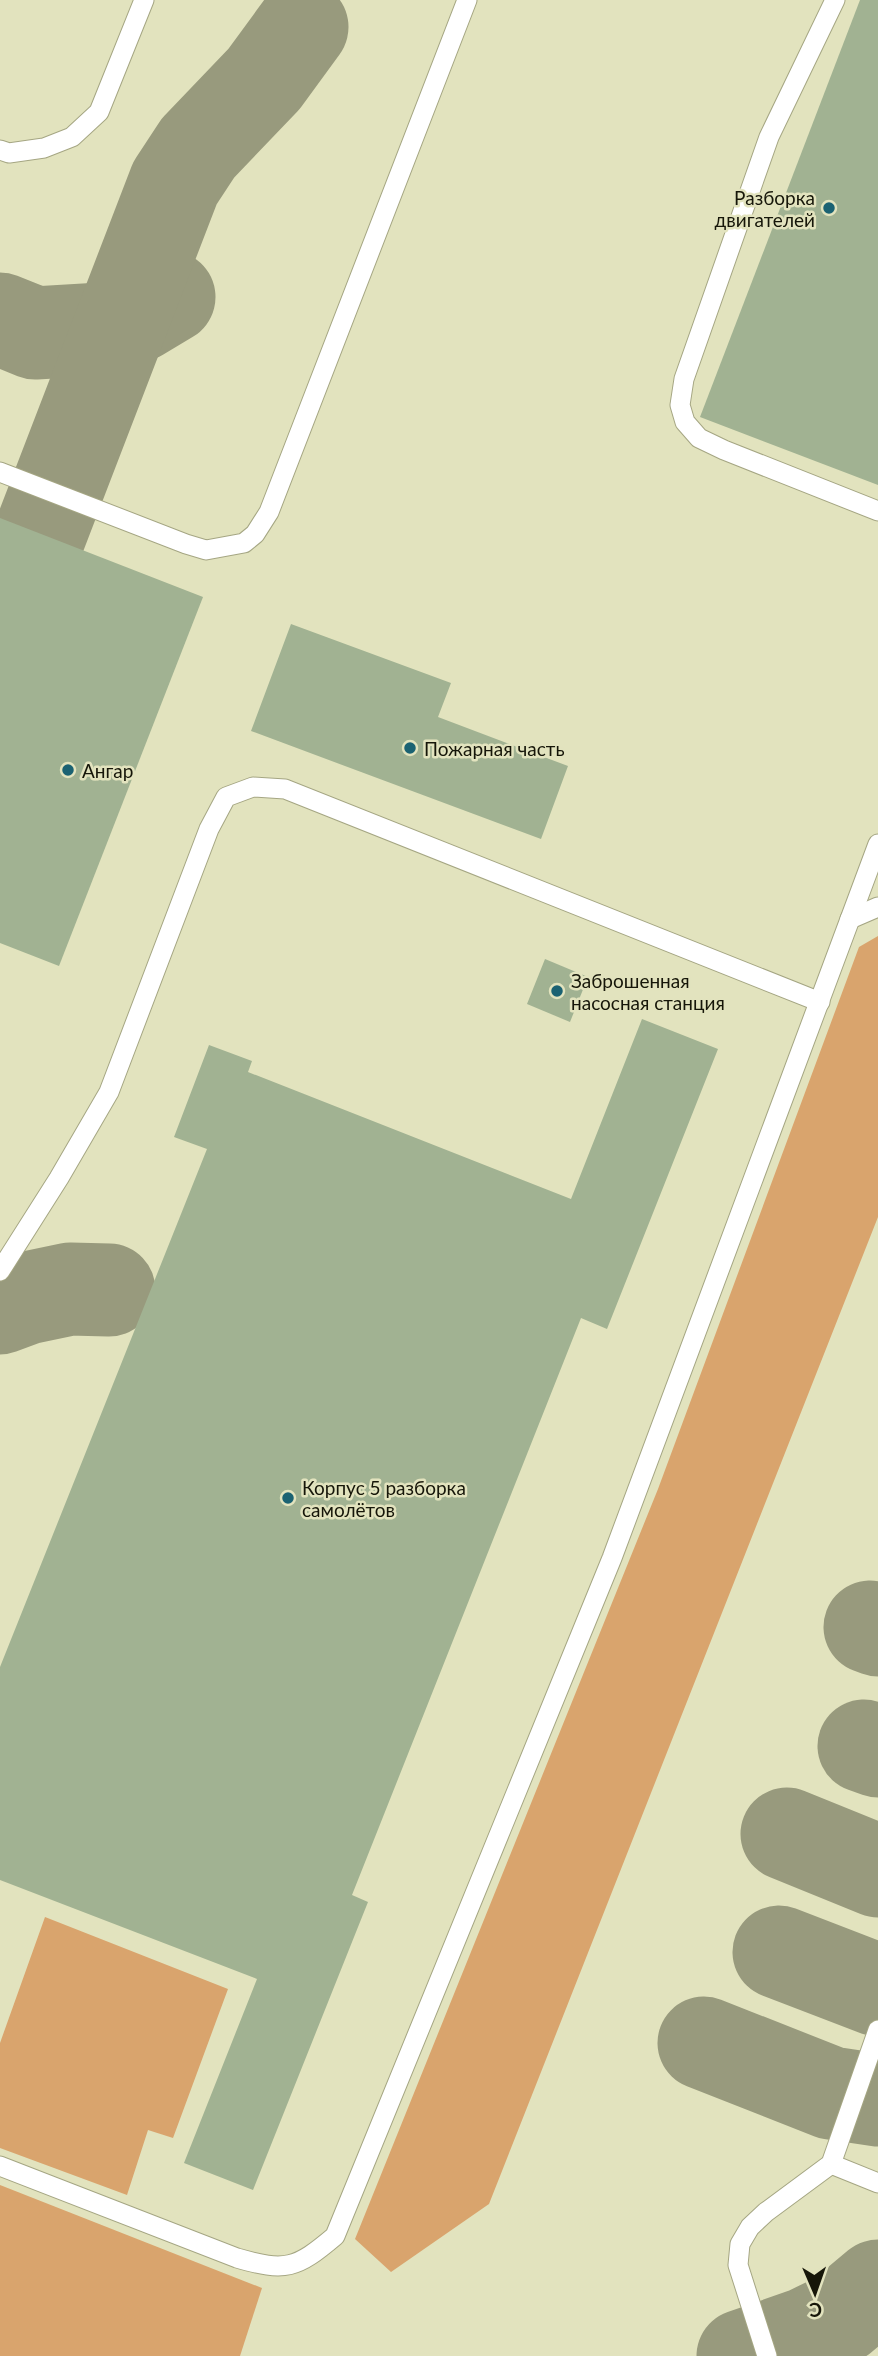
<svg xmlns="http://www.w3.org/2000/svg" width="878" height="2356" viewBox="0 0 878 2356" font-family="Lato,sans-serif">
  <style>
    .green { fill: #d9a46d }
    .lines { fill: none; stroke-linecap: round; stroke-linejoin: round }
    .taxiway { stroke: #989a7d; stroke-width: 93 }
    .building { fill: #a1b292 }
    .lane-casing { stroke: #a5a683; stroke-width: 21 }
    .lane { stroke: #fff; stroke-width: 19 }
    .poi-dot { fill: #1b6272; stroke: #e2e3be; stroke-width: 2.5 }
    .labels { text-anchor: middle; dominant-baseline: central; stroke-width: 5; stroke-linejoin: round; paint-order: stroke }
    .poi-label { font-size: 19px; fill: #161609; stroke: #e2e3be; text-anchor: start }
  </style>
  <rect width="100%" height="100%" fill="#e2e3be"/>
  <!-- green -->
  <g class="green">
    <path d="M878,936V1217L489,2204L391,2272L355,2239L658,1489L859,947Z"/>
    <path d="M45,1917L228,1989L173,2138L148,2130L127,2195L0,2148V2043Z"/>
    <path d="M0,2185L262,2288L240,2356H0Z"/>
  </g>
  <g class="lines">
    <!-- taxiway -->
    <g class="taxiway">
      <path d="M0,319L35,333L102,329L139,315L169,297"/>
      <path d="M40,534L175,183L198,148L264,79L302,27"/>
      <path d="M0,1308L27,1298L70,1289L109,1290"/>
      <path d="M870,1627L878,1630"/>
      <path d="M864,1746L878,1751"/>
      <path d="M787,1834L878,1871"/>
      <path d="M779,1952L878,1990"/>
      <path d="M704,2043L831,2093L878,2100"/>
      <path d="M743,2356L806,2334L841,2317L878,2286"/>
    </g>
  </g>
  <!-- building -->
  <g class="building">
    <path d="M860,0H878V485L700,417Z"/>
    <path d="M0,518L203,597L59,966L0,943Z"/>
    <path d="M291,624L451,683L438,717L568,766L541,839L251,731Z"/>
    <path d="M545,959L588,977L570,1022L527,1004Z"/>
    <path d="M642,1019L718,1049L607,1329L581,1318L352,1895L368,1902L253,2190L184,2163L257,1979L0,1880V1667L207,1149L174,1137L209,1045L252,1061L248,1072L571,1199Z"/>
  </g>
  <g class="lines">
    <!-- lane casing -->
    <g class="lane-casing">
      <g id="lane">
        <path d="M835,0L769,137L684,379L680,405L685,422L699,438L724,450L878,511"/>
        <path d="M0,150L9,153L44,148L72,137L99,112L144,0"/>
        <path d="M0,472L186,544L206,550L244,543L255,534L269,512L467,0"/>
        <path d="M850,919L878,907"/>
        <path d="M0,1271L59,1178L109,1092L209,829L226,797L253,787L285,789L820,1002"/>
        <path d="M831,2164L878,2183"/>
        <path d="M0,2166L237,2258C286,2272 296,2269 335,2236L612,1558L878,844"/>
        <path d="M767,2356L738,2265L740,2244L750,2227L766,2212L831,2164L878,2030"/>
      </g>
    </g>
    <!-- lane -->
    <use href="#lane" class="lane"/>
  </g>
  <!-- markers -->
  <g class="poi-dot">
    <circle cx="829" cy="208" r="7"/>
    <circle cx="410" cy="748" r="7"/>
    <circle cx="68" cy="770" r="7"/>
    <circle cx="557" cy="991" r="7"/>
    <circle cx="288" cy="1498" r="7"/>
  </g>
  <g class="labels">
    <!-- poi labels -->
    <g class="poi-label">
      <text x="815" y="197" text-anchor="end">Разборка<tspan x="815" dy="22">двигателей</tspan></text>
      <text x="424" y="748">Пожарная часть</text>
      <text x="82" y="770">Ангар</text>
      <text x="571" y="980">Заброшенная<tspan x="571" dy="22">насосная станция</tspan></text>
      <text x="302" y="1487">Корпус 5 разборка<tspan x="302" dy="22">самолётов</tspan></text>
    </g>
  </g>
  <!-- north arrow -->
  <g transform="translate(815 2293) rotate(178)" stroke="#e2e3be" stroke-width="5" paint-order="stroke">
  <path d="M0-5L12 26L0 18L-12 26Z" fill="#161609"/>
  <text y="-10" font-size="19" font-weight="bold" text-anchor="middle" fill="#161609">С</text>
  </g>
</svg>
